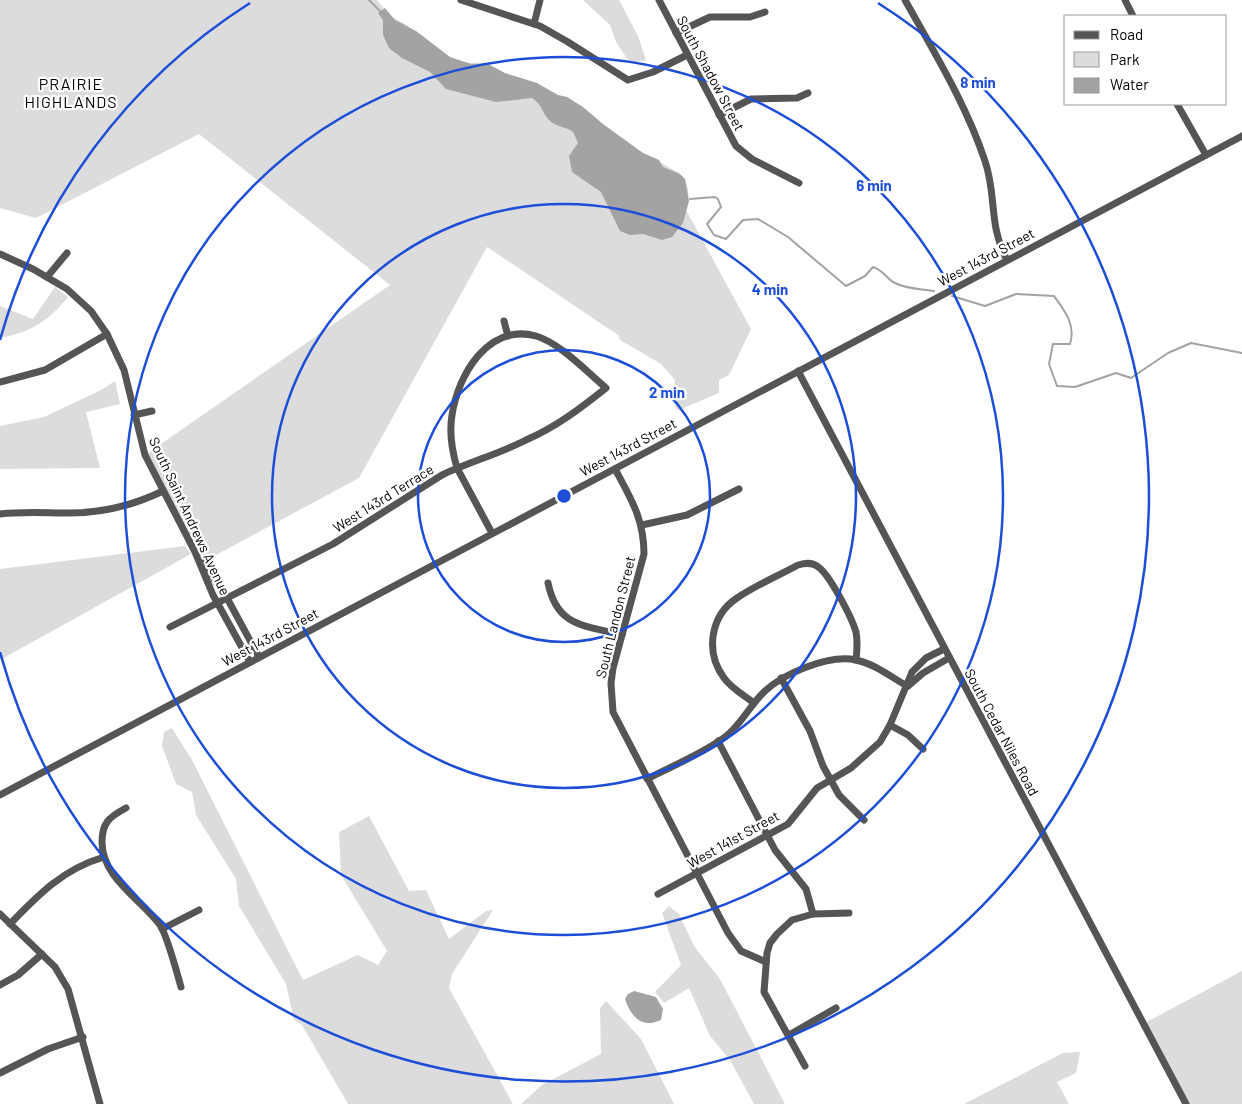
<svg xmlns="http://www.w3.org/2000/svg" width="1242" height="1104" viewBox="0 0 1242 1104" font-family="Barlow,sans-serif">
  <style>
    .green { fill: #dcdcdc }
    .water { fill: #a3a3a3 }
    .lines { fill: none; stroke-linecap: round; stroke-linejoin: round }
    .stream { stroke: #a3a3a3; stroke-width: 2 }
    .street { stroke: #555; stroke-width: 7 }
    .ring { fill: none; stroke: #1d4ed8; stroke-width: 2.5 }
    .labels { text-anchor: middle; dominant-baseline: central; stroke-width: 4.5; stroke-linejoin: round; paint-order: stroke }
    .street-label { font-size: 14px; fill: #000; stroke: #fff }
    .quarter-label { font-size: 16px; letter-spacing: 1px; fill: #000; stroke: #fff }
    .centre { fill: #1d4ed8; stroke: #fff; stroke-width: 2.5 }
    .ring-label { font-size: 15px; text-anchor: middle; font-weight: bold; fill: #1d4ed8; stroke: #fff; stroke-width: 4.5; stroke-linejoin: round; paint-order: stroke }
  </style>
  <rect width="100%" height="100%" fill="#fff"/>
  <!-- green -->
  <g class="green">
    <path d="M0,0H377L390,16L405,24L447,60L488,65L679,173C690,185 690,195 686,210L751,329L729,375L719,380V393L679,410L676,409L673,394L675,380L661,364L620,340L618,335L487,247L359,478L203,562L145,455L390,285L199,134L36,218L0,208Z"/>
    <path d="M583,0H619L638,36L646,60L630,63L616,42L610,25Z"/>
    <path d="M55,287L68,297C47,322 33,331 0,338V306L33,319Z"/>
    <path d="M115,381L120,404L86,412L100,468L0,469V426L44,417L101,390Z"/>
    <path d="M185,546L191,554L0,660V569Z"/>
    <path d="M172,728L192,760L303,980L358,955L378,965L387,951L341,875L339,832L369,816L409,891L426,890L449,939L486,911L493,910L452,974L449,988L513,1104H348L302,1025L294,1020L286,984L239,906L236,879L196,815L192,792L176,784L162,746L164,732Z"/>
    <path d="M669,906L679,914L694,946L720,979L785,1104H754L730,1060L710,1036L689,988L664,1003L655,992L681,965L662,913Z"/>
    <path d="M1242,971V1104H1186L1143,1024Z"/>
    <path d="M606,1001L641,1039L674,1104H521L542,1085L601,1054L600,1008Z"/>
    <path d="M1080,1052L1076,1073L1057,1082L1069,1104H964L1063,1053Z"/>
  </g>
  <!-- water -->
  <g class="water">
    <path d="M385,8L395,20L416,31L450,57L471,64L486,63L505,73L537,83L558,95L567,97L583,107L603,124L643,153L659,160L663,167L680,174L685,179L689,201L683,223L672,237L662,240L643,234L630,235L620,231L601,192L572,172L569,156L578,143L573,132C565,126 556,127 549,120C542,113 542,104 532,98L496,102L446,89L430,72L402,58L389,48L383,35V20L378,13Z"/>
    <path d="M634,991L656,997L663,1009L661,1020C642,1029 631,1017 625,999L628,994Z"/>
  </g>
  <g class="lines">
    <!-- stream -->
    <g class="stream">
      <path d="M369,0L380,11"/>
      <path d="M690,199L715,197L718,199L721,207L707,224L714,235L726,239L743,220L758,219L788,237L846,286L865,276L873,267C885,271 886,279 895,283C906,289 921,289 934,291"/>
      <path d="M952,296L985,306L1016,294L1054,296C1065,311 1076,325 1070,344H1053L1049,364L1057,386L1075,387L1116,373L1131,378L1168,353L1191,343L1242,353"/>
    </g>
    <!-- street -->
    <g class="street">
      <path d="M461,0L540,26L568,42L628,80L653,72L687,55"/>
      <path d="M659,0L736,146L752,159L799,183"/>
      <path d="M905,0C934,52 966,104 985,161C997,196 988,224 1007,260"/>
      <path d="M1125,0L1133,16"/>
      <path d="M534,24L540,0"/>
      <path d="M676,33L710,17H750L765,12"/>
      <path d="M1177,104L1206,155"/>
      <path d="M719,115L751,99L797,98L808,93"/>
      <path d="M0,254L33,269L67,289L91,311L107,334L124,370L145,455L195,552L213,595L250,662"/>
      <path d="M47,277L67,253"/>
      <path d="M504,321L508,336"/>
      <path d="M798,371L1186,1104"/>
      <path d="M0,382L45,370L107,334"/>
      <path d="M134,415L152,411"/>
      <path d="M615,469C631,499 644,519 644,554L613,668L611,683L613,712L728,933L741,951L766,962"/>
      <path d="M0,514C24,511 46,513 70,513C102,513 134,505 163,491"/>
      <path d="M642,525L687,515L739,489"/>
      <path d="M201,560L227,598L259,657"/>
      <path d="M548,583C557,627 584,625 622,635"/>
      <path d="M170,627L333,544L442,475C469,462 499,454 526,440C556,427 581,408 606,388C587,372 560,343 536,336C488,323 458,375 452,415C449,433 452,451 457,468L492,533"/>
      <path d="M781,678L810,731L823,766L839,795L864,820"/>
      <path d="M908,686L923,673L949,658"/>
      <path d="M754,703C744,695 732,689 724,678C705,652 710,616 737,598C756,585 778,576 798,565C805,563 811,562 817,566C829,573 852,618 856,632C858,642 857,650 856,660"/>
      <path d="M890,725L908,735L923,749"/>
      <path d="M718,741L775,850L806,889L813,914"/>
      <path d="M647,779C672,766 702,754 725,737C740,726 749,707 762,694C781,674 829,654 856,660C875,664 891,677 907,686"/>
      <path d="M0,795L1242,136"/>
      <path d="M126,808C109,817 102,823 102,842C102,878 141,899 160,925C167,935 177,973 181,987"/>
      <path d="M658,894L788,824L817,788L851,768L880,742L890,725L912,672L926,658L944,649"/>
      <path d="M0,914L55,967L68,989L100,1104"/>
      <path d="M10,924C38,895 63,869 104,857"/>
      <path d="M162,929L199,910"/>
      <path d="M0,985L18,975L42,954"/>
      <path d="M789,1035L836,1008"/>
      <path d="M805,1066L764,992L767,953L770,943L777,934L792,920L813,914L849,913"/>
      <path d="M0,1073L48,1049L83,1037"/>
    </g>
  </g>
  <!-- distance rings -->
  <g class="ring">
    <circle cx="564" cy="496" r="146"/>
    <circle cx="564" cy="496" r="292"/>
    <circle cx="564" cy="496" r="439"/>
    <path d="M0 340A585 585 0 0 1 250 3M878 3A585 585 0 1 1 0 652"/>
  </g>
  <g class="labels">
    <!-- street labels -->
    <g class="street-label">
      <text transform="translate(711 73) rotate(62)">South Shadow Street</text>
      <text transform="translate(986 257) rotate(-28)">West 143rd Street</text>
      <text transform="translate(628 447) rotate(-28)">West 143rd Street</text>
      <text transform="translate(383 498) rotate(-32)">West 143rd Terrace</text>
      <text transform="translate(190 516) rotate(65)">South Saint Andrews Avenue</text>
      <text transform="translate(615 617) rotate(-76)">South Landon Street</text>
      <text transform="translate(270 637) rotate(-28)">West 143rd Street</text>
      <text transform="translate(1002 732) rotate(62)">South Cedar Niles Road</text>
      <text transform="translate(733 839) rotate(-29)">West 141st Street</text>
    </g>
    <!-- quarter labels -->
    <g class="quarter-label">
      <text x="71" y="83">PRAIRIE<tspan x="71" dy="18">HIGHLANDS</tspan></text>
    </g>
  </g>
  <circle cx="564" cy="496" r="8" class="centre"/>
  <g class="ring-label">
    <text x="978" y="88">8 min</text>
    <text x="874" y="191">6 min</text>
    <text x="770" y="295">4 min</text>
    <text x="667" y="398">2 min</text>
  </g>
  <!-- legend -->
  <rect x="1064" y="15" width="162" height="90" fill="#ffffff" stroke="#999999"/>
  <rect x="1074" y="31" width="25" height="8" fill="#555555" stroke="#999999"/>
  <text x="1110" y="40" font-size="15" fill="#000000">Road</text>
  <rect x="1074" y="52" width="25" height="15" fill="#dcdcdc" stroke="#999999"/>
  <text x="1110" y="65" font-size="15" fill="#000000">Park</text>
  <rect x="1074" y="78" width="25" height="15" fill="#a3a3a3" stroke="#999999"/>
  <text x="1110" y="90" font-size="15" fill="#000000">Water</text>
</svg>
